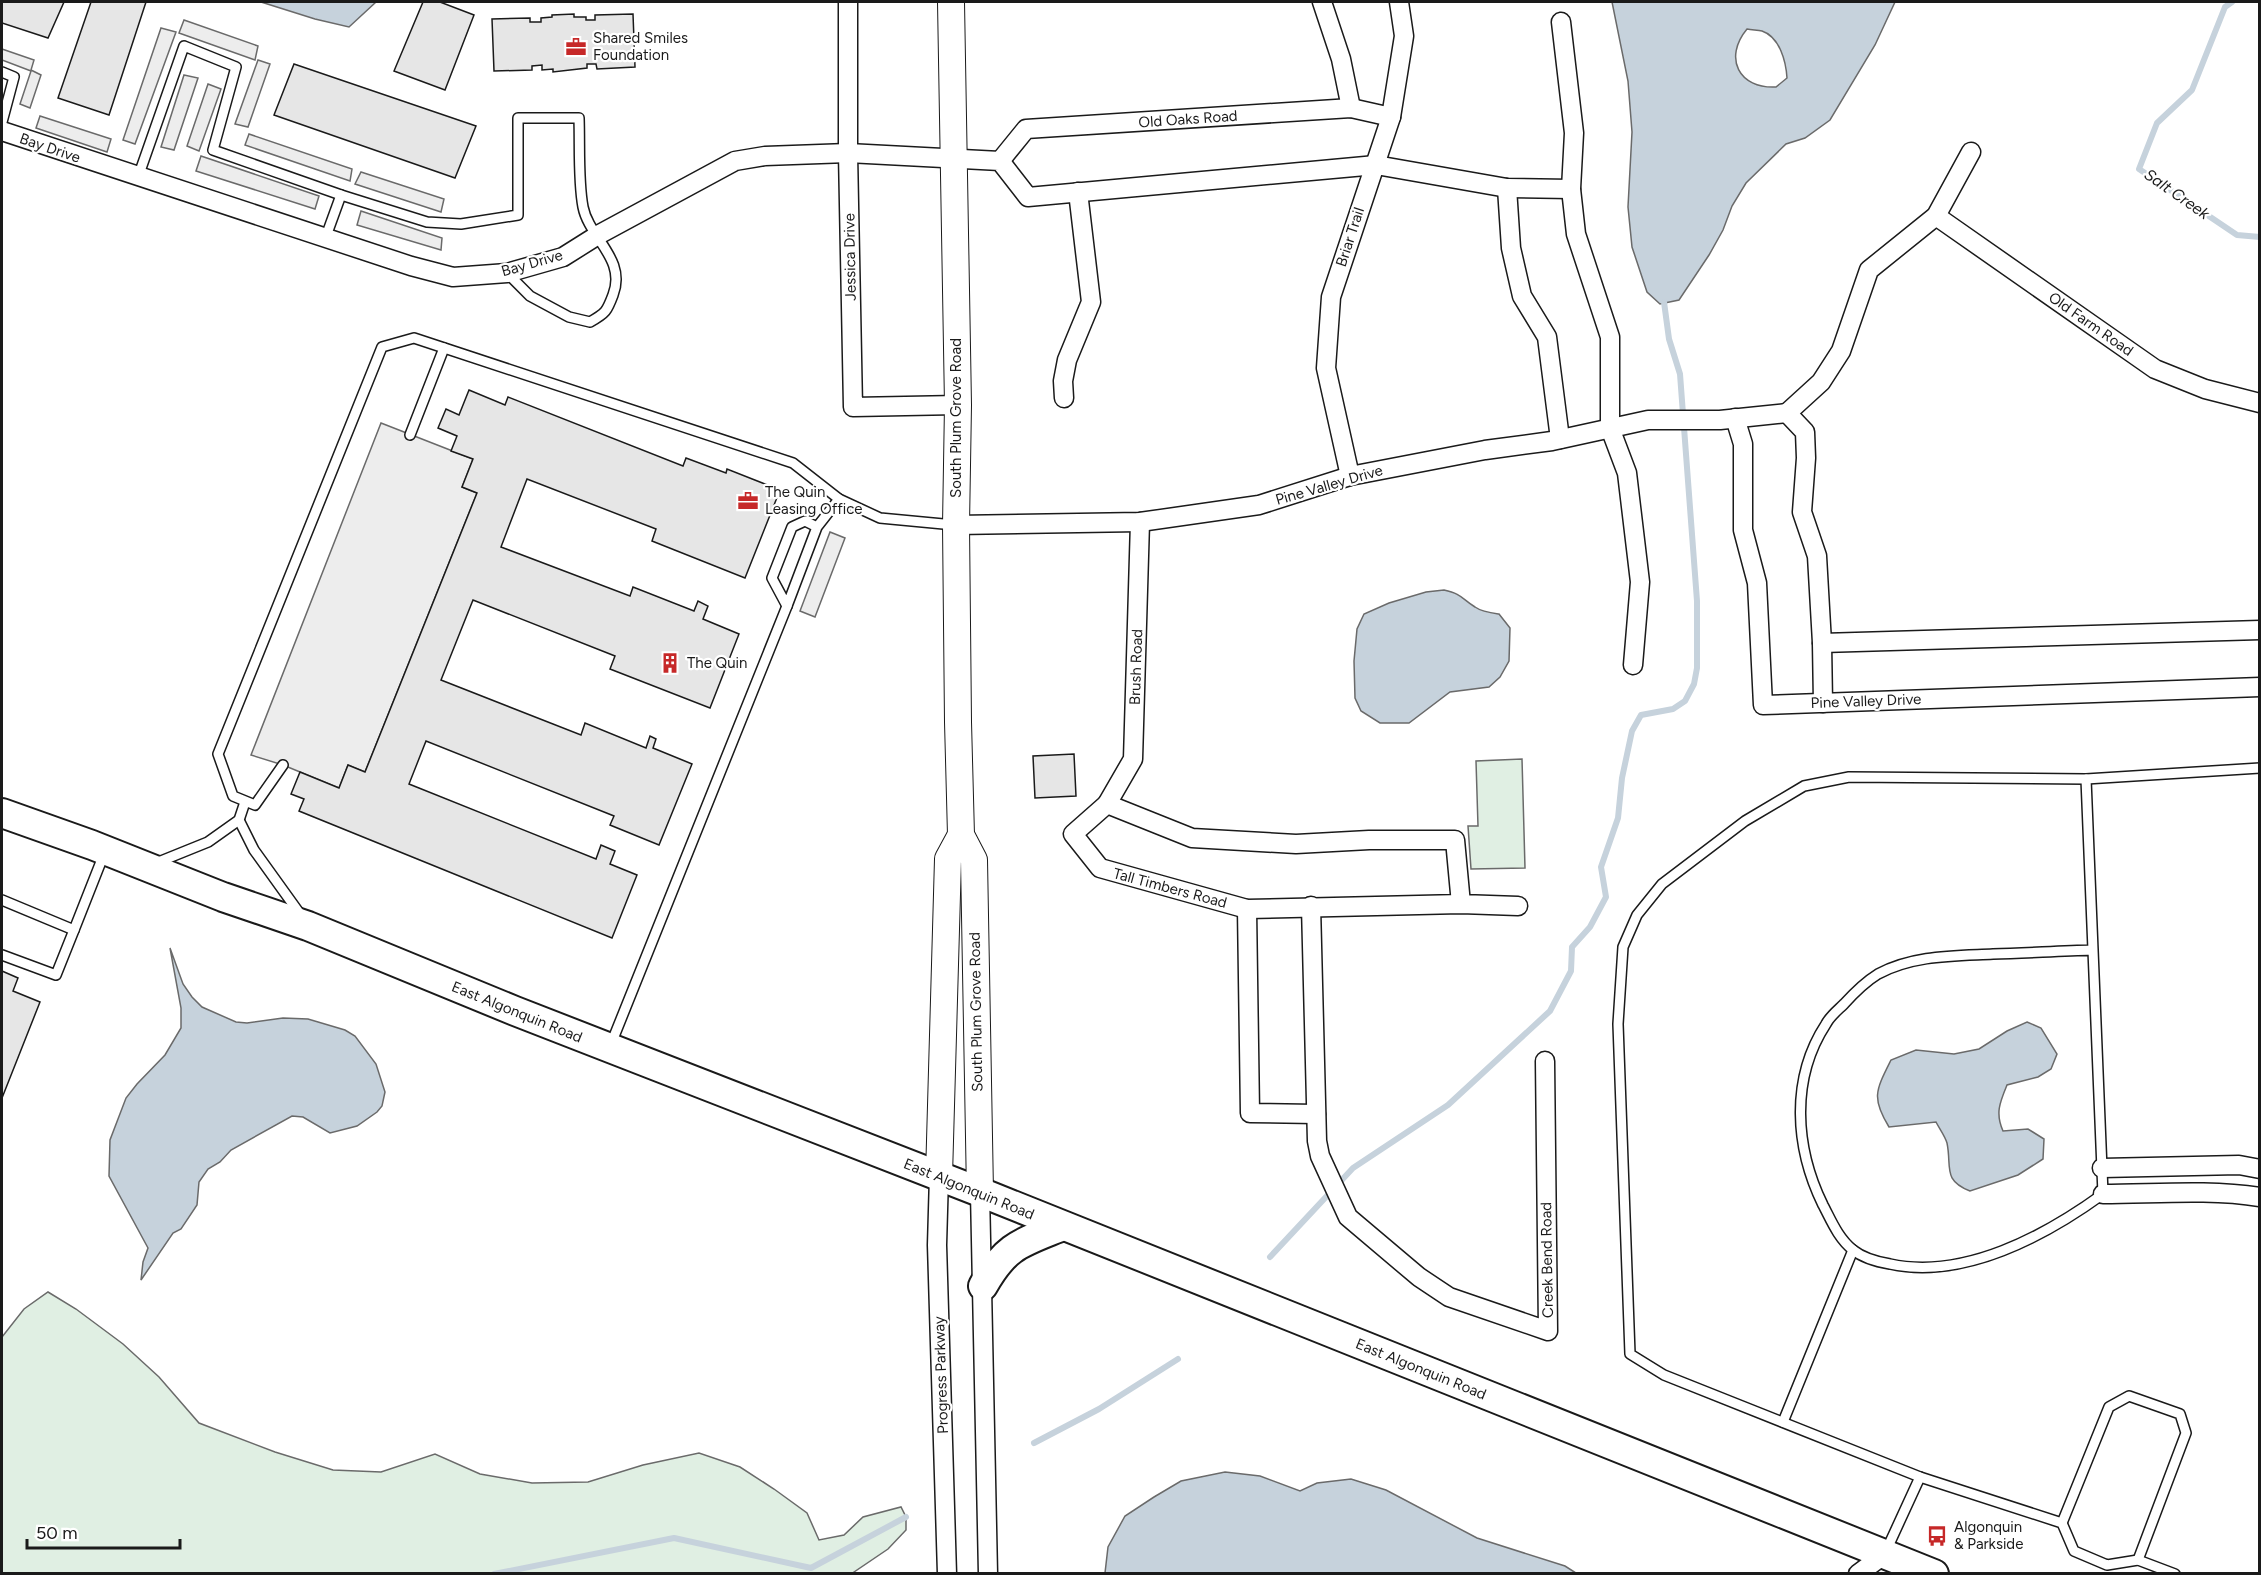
<svg xmlns="http://www.w3.org/2000/svg" width="2261" height="1575" viewBox="0 0 2261 1575" font-family="Figtree,sans-serif">
  <style>
    .green { fill: #e0efe3; stroke: #6a6a6a; stroke-width: 1.5 }
    .parking { fill: #ededed; stroke: #6a6a6a; stroke-width: 1.5 }
    .water { fill: #c6d2dc; stroke: #6a6a6a; stroke-width: 1.5; fill-rule: evenodd }
    .lines { fill: none; stroke-linecap: round; stroke-linejoin: round }
    .stream { stroke: #c6d2dc; stroke-width: 6 }
    .building { fill: #e6e6e6; stroke: #1a1a1a; stroke-width: 1.5 }
    .lane-casing { stroke: #1a1a1a; stroke-width: 12 }
    .street-casing { stroke: #1a1a1a; stroke-width: 21 }
    .secondary-casing { stroke: #1a1a1a; stroke-width: 28 }
    .primary-casing { stroke: #1a1a1a; stroke-width: 32 }
    .lane { stroke: #fff; stroke-width: 9 }
    .street { stroke: #fff; stroke-width: 18 }
    .secondary { stroke: #fff; stroke-width: 26 }
    .primary { stroke: #fff; stroke-width: 28 }
    .labels { text-anchor: middle; dominant-baseline: central; stroke-width: 4.5; stroke-linejoin: round; paint-order: stroke }
    .poi-label { font-size: 15px; fill: #1a1a1a; stroke: #fff; text-anchor: start }
    .street-label { font-size: 15px; fill: #1a1a1a; stroke: #fff }
    .water-label { font-size: 16px; font-style: italic; fill: #1a1a1a; stroke: #fff }
  </style>
  <rect width="100%" height="100%" fill="#fff"/>
  <!-- green -->
  <g class="green">
    <path d="M1522,759L1525,868L1471,869L1468,826H1478L1476,761Z"/>
    <path d="M48,1292L76,1309L123,1344L159,1377L199,1423L275,1452L333,1470L381,1472L435,1454L480,1474L532,1483L588,1482L643,1465L699,1453L740,1467L774,1489L807,1513L819,1540L844,1535L863,1517L901,1507L906,1517V1530L888,1549L851,1574L2,1573V1337L24,1309Z"/>
  </g>
  <!-- parking -->
  <g class="parking">
    <path d="M184,20L258,46L255,60L179,33Z"/>
    <path d="M161,28L176,32L135,144L123,140Z"/>
    <path d="M2,49L34,60L31,70L41,75L30,108L20,104L31,71L2,60Z"/>
    <path d="M258,60L270,64L248,127L235,124Z"/>
    <path d="M184,75L198,78L174,150L161,147Z"/>
    <path d="M208,84L221,89L199,151L187,146Z"/>
    <path d="M40,116L111,139L107,152L36,128Z"/>
    <path d="M249,134L352,169L350,181L245,145Z"/>
    <path d="M201,156L319,196L315,209L196,171Z"/>
    <path d="M361,172L444,199L441,212L355,184Z"/>
    <path d="M361,211L442,238L441,250L357,225Z"/>
    <path d="M381,423L473,459L462,487L477,493L365,772L348,765L339,788L283,765L251,755Z"/>
    <path d="M830,532L845,538L815,617L800,611Z"/>
  </g>
  <!-- water -->
  <g class="water">
    <path d="M261,2H376L349,27L315,19Z"/>
    <path d="M1612,2H1895L1875,45L1830,120L1805,138L1786,144L1746,183L1732,206L1723,230L1709,255L1679,300L1660,304L1647,292L1632,247L1628,207L1632,132L1628,81ZM1747,29C1752,30 1758,30 1762,31C1780,37 1786,62 1787,78L1776,87C1739,89 1723,58 1747,29Z"/>
    <path d="M1444,590C1462,594 1461,598 1475,607C1482,612 1491,613 1499,614L1510,628L1509,661L1500,677L1489,687L1450,692L1409,723H1380L1361,711L1355,698L1354,661L1357,629L1364,614L1389,603L1426,592Z"/>
    <path d="M170,948L183,984L192,997L202,1007L236,1022L247,1023L283,1018L308,1019L345,1030L355,1036L376,1064L385,1092L382,1106L377,1112L357,1126L330,1133L303,1117L292,1116L231,1150L220,1162L208,1169L199,1182L197,1205L181,1229L173,1233L141,1280L143,1262L148,1248L109,1176L110,1140L126,1098L137,1084L165,1055L181,1028V1008Z"/>
    <path d="M2027,1022L2041,1028L2057,1054L2051,1069L2038,1077L2007,1085C2000,1102 1995,1113 2003,1131L2028,1129L2044,1139L2043,1159L2018,1175L1970,1191C1942,1180 1952,1167 1947,1143C1945,1136 1939,1128 1936,1122L1889,1127C1871,1098 1876,1090 1891,1060L1916,1050L1954,1054L1979,1049L2007,1031Z"/>
    <path d="M1225,1472L1260,1476L1300,1491L1317,1483L1351,1479L1386,1490L1477,1538L1565,1566L1576,1573H1105L1108,1547L1125,1516L1154,1497L1181,1481Z"/>
  </g>
  <g class="lines">
    <!-- stream -->
    <g class="stream">
      <path d="M2232,2L2225,7L2192,90L2157,123L2139,169L2237,235L2260,237"/>
      <path d="M1270,1257L1353,1168L1448,1105L1550,1011L1571,971L1572,947L1590,927L1606,897L1601,867L1618,818L1622,778L1632,731L1641,715L1673,709L1685,701L1694,684L1697,668V601L1680,374L1669,339L1664,302"/>
      <path d="M1034,1443L1099,1409L1178,1359"/>
      <path d="M494,1574L674,1538L811,1568L906,1517"/>
    </g>
  </g>
  <!-- building -->
  <g class="building">
    <path d="M2,2H64L48,38L2,23Z"/>
    <path d="M91,2H146L109,115L58,98Z"/>
    <path d="M423,2H440L474,15L445,90L394,71Z"/>
    <path d="M574,14V17H586V20H595V15L633,14L635,67L597,69L596,64H587V68L553,72V69L542,70V65L532,66V70L494,71L492,19L530,18V22H541V18L552,17V15Z"/>
    <path d="M294,64L476,126L455,178L274,115Z"/>
    <path d="M469,390L505,405L508,397L683,466L686,458L726,473L727,469L780,490L745,578L652,541L656,529L527,479L501,547L630,596L633,587L694,611L698,601L708,606L703,619L739,634L710,708L610,669L615,656L473,600L441,680L581,735L585,723L646,748L650,736L656,739L653,748L692,764L659,845L610,825L614,816L426,741L409,784L596,859L601,845L615,851L610,864L637,875L612,938L299,811L304,799L291,794L300,772L339,788L348,765L365,772L477,493L462,487L473,459L451,451L457,436L438,428L446,409L459,415Z"/>
    <path d="M1074,754L1076,796L1035,798L1033,756Z"/>
    <path d="M2,971L18,978L13,991L40,1002L2,1098Z"/>
  </g>
  <g class="lines">
    <!-- lane casing -->
    <g class="lane-casing">
      <g id="lane">
        <path d="M2,72L14,77L2,122"/>
        <path d="M138,177L184,46L236,67L213,150L341,195L427,222L461,224L518,215V118H579C580,145 578,181 583,207C589,238 627,259 613,295C607,311 606,313 590,322L569,317L530,296L507,273"/>
        <path d="M325,239L341,195"/>
        <path d="M410,435L444,348"/>
        <path d="M817,527L805,521L792,527L772,578L787,606L817,527L839,499"/>
        <path d="M283,765L255,805L233,796L218,754L382,347L414,338L793,463L839,499L880,518L954,525"/>
        <path d="M2086,779L2103,1194C2045,1236 1964,1280 1890,1264C1878,1262 1863,1258 1853,1250C1838,1238 1831,1220 1823,1205C1795,1148 1790,1079 1826,1024C1830,1016 1838,1010 1844,1004C1854,993 1865,982 1878,974C1913,955 1954,956 1993,954C2026,953 2059,951 2092,950"/>
        <path d="M239,820L254,850L300,914"/>
        <path d="M156,863L208,842L239,820L245,802"/>
        <path d="M2,900L74,930L104,854"/>
        <path d="M2,955L56,975L74,930"/>
        <path d="M611,1044L787,606"/>
        <path d="M1783,1422L1853,1250"/>
        <path d="M2062,1523L2109,1407L2129,1396L2180,1414L2186,1433L2138,1560"/>
        <path d="M1886,1551L1920,1477"/>
        <path d="M2175,1574L2138,1560L2107,1565L2074,1551L2062,1523L1920,1477L1664,1375L1630,1354L1618,1024L1623,947L1637,915L1662,884L1745,821L1804,786L1849,777L2086,779L2260,768"/>
      </g>
    </g>
    <!-- street casing -->
    <g class="street-casing">
      <g id="street">
        <path d="M848,2V153L853,407L958,405"/>
        <path d="M1322,2L1341,59L1351,108"/>
        <path d="M1561,22L1574,133L1571,189L1576,234L1610,337V428L1627,473L1640,582L1633,665"/>
        <path d="M2,131L411,266L453,277L507,273L563,257L598,235L735,161L765,156L848,153L1000,161L1028,197L1376,165L1507,188L1571,189"/>
        <path d="M1000,161L1026,129L1351,108L1391,117"/>
        <path d="M1507,188L1511,248L1522,296L1547,337L1560,439"/>
        <path d="M1936,216L2155,369L2205,389L2260,403"/>
        <path d="M1064,398L1063,381L1067,360L1091,302L1078,192"/>
        <path d="M1787,413L1805,432L1806,458L1802,512L1817,556L1822,643L2260,630"/>
        <path d="M1787,413L1821,382L1841,351L1869,270L1936,216L1971,152"/>
        <path d="M1735,418L1743,444V530L1757,583L1763,705L2260,687"/>
        <path d="M1350,476L1326,368L1331,297L1391,117L1404,36L1399,2"/>
        <path d="M956,525L1140,522L1259,505L1350,476L1485,450L1552,441L1648,420H1720L1787,413"/>
        <path d="M1822,643L1823,703"/>
        <path d="M1107,804L1133,759L1140,522"/>
        <path d="M1461,904L1455,840H1369L1296,844L1192,838L1107,804L1073,834L1100,868L1247,909L1461,904L1518,906"/>
        <path d="M1311,906L1317,1141L1320,1156L1348,1217L1419,1277L1449,1297L1548,1331L1545,1061"/>
        <path d="M1247,909L1250,1113L1316,1114"/>
        <path d="M2102,1168L2239,1165L2260,1169"/>
        <path d="M939,1176L937,1245L947,1574"/>
        <path d="M980,1192L988,1574"/>
        <path d="M2103,1194C2155,1194 2208,1189 2260,1197"/>
        <path d="M1858,1574L1885,1554"/>
      </g>
    </g>
    <!-- secondary casing -->
    <g class="secondary-casing">
      <g id="secondary">
        <path d="M951,2L958,405L956,525L958,722L961,835L974,860L980,1192"/>
        <path d="M939,1176L948,859L961,835"/>
      </g>
    </g>
    <!-- primary casing -->
    <g class="primary-casing">
      <g id="primary">
        <path d="M2,813L92,845L223,897L308,926L515,1011L980,1192L1934,1574"/>
        <path d="M983,1286C1006,1245 1021,1243 1063,1226"/>
      </g>
    </g>
    <!-- lane -->
    <use href="#lane" class="lane"/>
    <!-- street -->
    <use href="#street" class="street"/>
    <!-- secondary -->
    <use href="#secondary" class="secondary"/>
    <!-- primary -->
    <use href="#primary" class="primary"/>
  </g>
  <!-- icons -->
  <defs>
    <g id="office-bare" transform="scale(1.62)"><path d="M-6-3h4V-5.5h4V-3h4V5H-6ZM-1-4.5V-3h2v-1.5ZM-6 0V1H6V0Z" fill="#c62828" stroke="#fff" stroke-width="2.5" paint-order="stroke"/></g>
    <g id="building-bare" transform="scale(1.62)"><path d="M-4-6H4V6H1V3H-1V6H-4ZM-2.5-4.3h1.7v1.8h-1.7ZM.8-4.3h1.7v1.8H.8ZM-2.5-1h1.7V.8h-1.7ZM.8-1h1.7V.8H.8Z" fill="#c62828" stroke="#fff" stroke-width="2.5" paint-order="stroke"/></g>
    <g id="bus-bare" transform="scale(1.62)"><path d="M-5-6H5V4H4V6H2V4H-2V6H-4V4H-5ZM-3.5-4V0h7V-4ZM-3.5 1.2v1.5H-2V1.2ZM2 1.2v1.5H3.5V1.2Z" fill="#c62828" stroke="#fff" stroke-width="2.5" paint-order="stroke"/></g>
  </defs>
  <g fill-rule="evenodd">
    <use href="#office-bare" x="576" y="47"/>
    <use href="#office-bare" x="748" y="501"/>
    <use href="#building-bare" x="670" y="663"/>
    <use href="#bus-bare" x="1937" y="1536"/>
  </g>
  <g class="labels">
    <!-- poi labels -->
    <g class="poi-label">
      <text x="593" y="38">Shared Smiles<tspan x="593" dy="17">Foundation</tspan></text>
      <text x="765" y="492">The Quin<tspan x="765" dy="17">Leasing Office</tspan></text>
      <text x="687" y="663">The Quin</text>
      <text x="1954" y="1527">Algonquin<tspan x="1954" dy="17">&amp; Parkside</tspan></text>
    </g>
    <!-- street labels -->
    <g class="street-label">
      <text transform="translate(1188 119) rotate(-4)">Old Oaks Road</text>
      <text transform="translate(50 148) rotate(19)">Bay Drive</text>
      <text transform="translate(1350 237) rotate(-72)">Briar Trail</text>
      <text transform="translate(850 257) rotate(-91)">Jessica Drive</text>
      <text transform="translate(532 263) rotate(-16)">Bay Drive</text>
      <text transform="translate(2091 324) rotate(35)">Old Farm Road</text>
      <text transform="translate(956 418) rotate(-90)">South Plum Grove Road</text>
      <text transform="translate(1329 485) rotate(-16)">Pine Valley Drive</text>
      <text transform="translate(1136 667) rotate(-88)">Brush Road</text>
      <text transform="translate(1866 701) rotate(-2)">Pine Valley Drive</text>
      <text transform="translate(1170 888) rotate(15)">Tall Timbers Road</text>
      <text transform="translate(517 1012) rotate(22)">East Algonquin Road</text>
      <text transform="translate(976 1012) rotate(-91)">South Plum Grove Road</text>
      <text transform="translate(969 1189) rotate(22)">East Algonquin Road</text>
      <text transform="translate(1547 1260) rotate(-91)">Creek Bend Road</text>
      <text transform="translate(1421 1369) rotate(22)">East Algonquin Road</text>
      <text transform="translate(941 1375) rotate(-92)">Progress Parkway</text>
    </g>
    <!-- water labels -->
    <g class="water-label">
      <text transform="translate(2177 194) rotate(35)">Salt Creek</text>
    </g>
  </g>
  <!-- border -->
  <rect width="2261" height="1575" fill="none" stroke="#1a1a1a" stroke-width="6"/>
  <!-- scale -->
  <path d="M27 1539v9h153v-9" fill="none" stroke="#1a1a1a" stroke-width="3"/>
  <text x="36" y="1539" font-size="18" fill="#1a1a1a" stroke="#ffffff" stroke-width="4.5" paint-order="stroke">50 m</text>
</svg>
